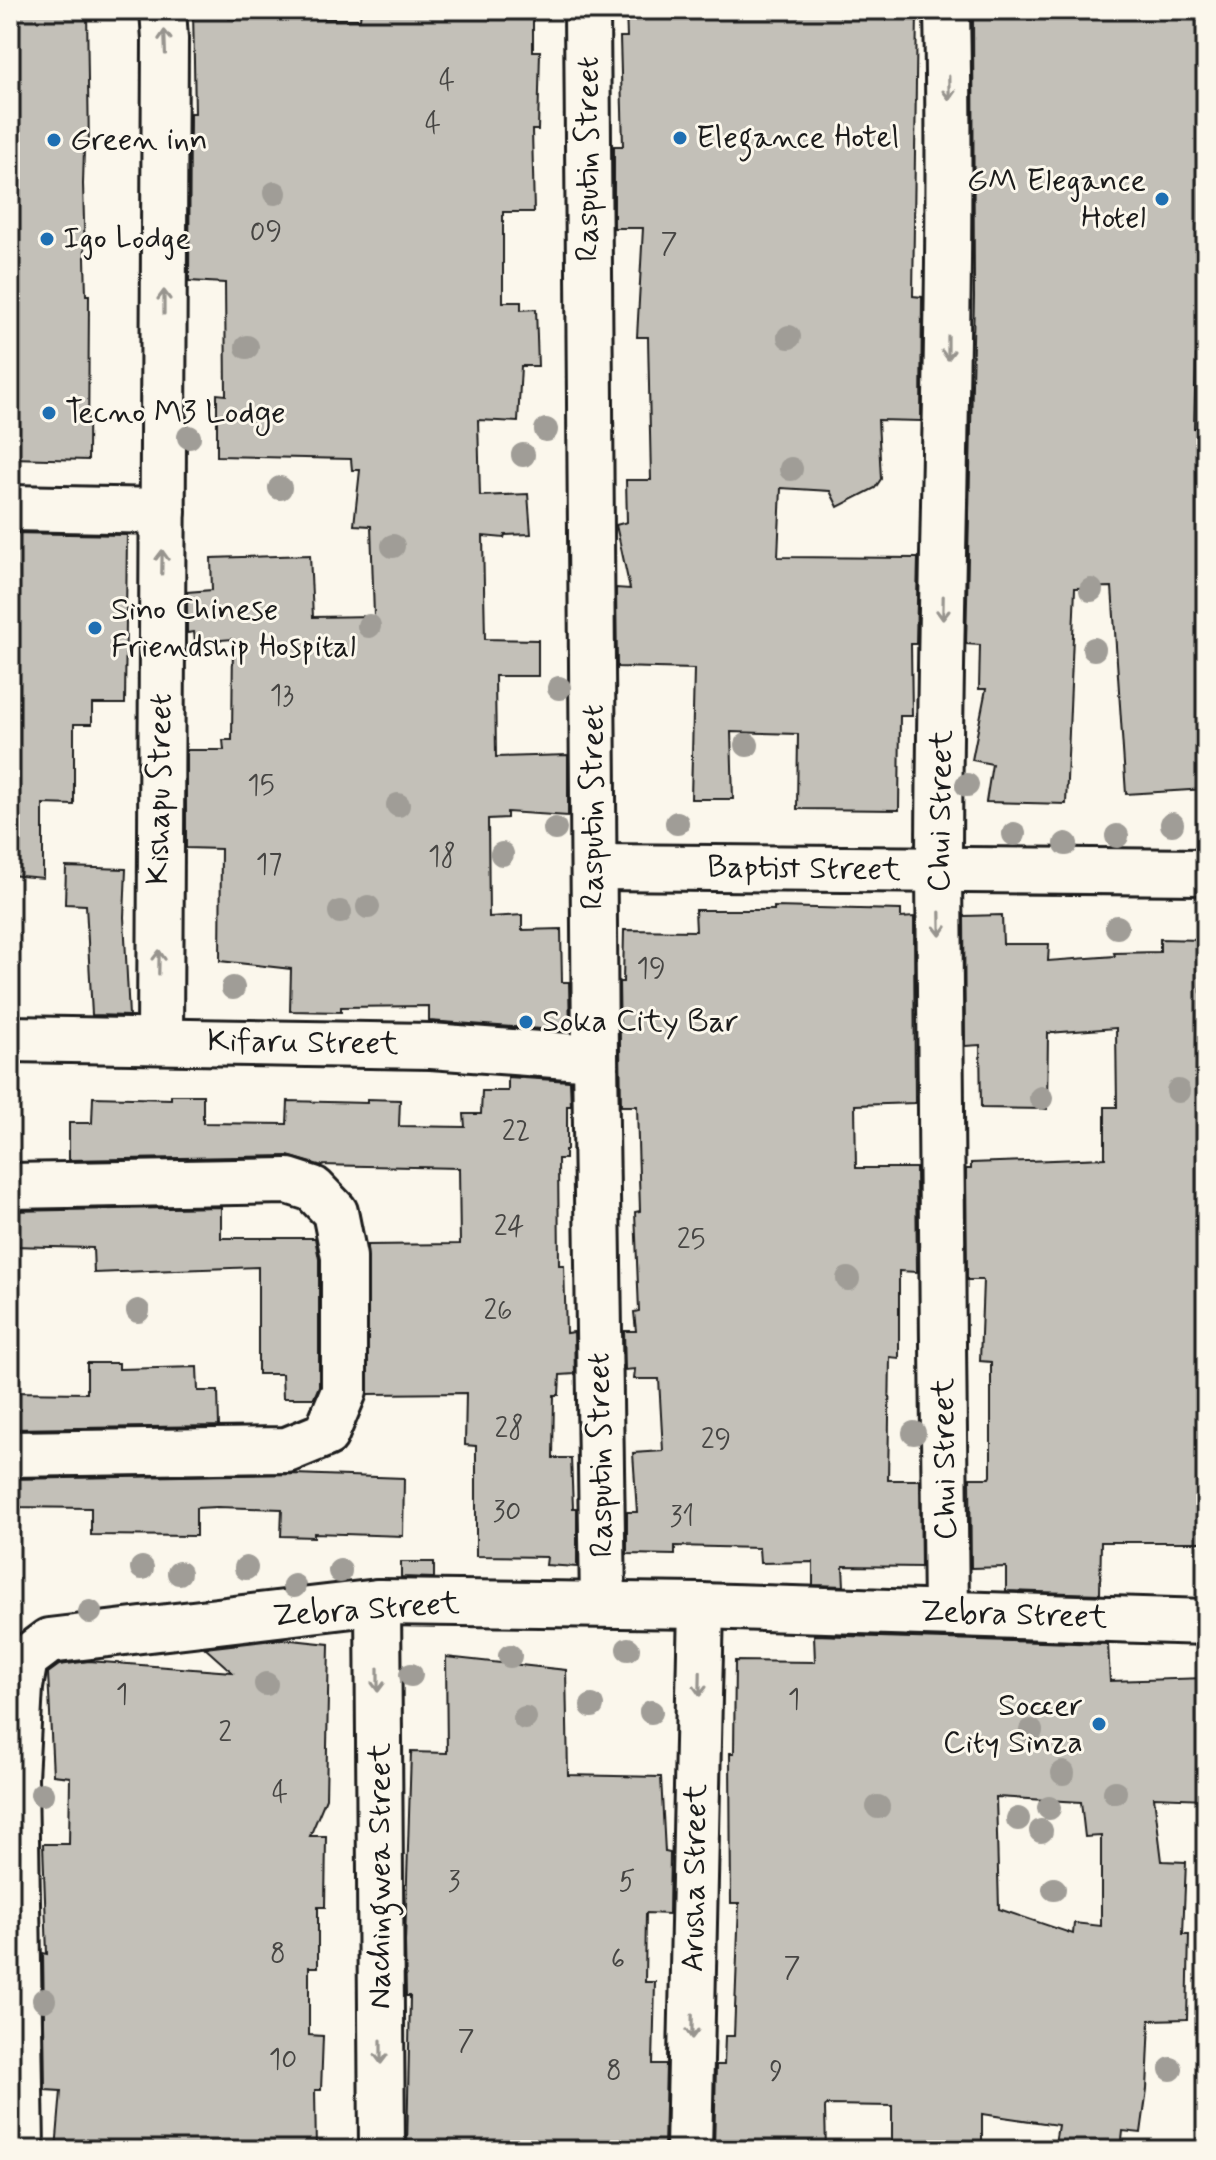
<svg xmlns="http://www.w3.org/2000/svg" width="1216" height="2160" viewBox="0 0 1216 2160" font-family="Mynerve,sans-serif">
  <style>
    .building { fill: #c3c0b8; stroke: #1c1c1c; stroke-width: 2; fill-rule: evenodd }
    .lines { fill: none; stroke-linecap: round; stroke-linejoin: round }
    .minor-casing { stroke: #1c1c1c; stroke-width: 50 }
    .minor { stroke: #fbf7ec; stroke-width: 44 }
    .tree { fill: #a09d97 }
    .oneway { stroke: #97948e }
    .poi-dot { fill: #1f6fb2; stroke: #fbf7ec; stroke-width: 3 }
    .labels { text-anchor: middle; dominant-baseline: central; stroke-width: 6; stroke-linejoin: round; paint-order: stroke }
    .number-label { font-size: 28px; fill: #464543 }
    .poi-label { font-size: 32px; fill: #1c1c1c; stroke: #fbf7ec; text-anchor: start }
    .street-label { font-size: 32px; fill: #1c1c1c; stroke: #fbf7ec }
  </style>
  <rect width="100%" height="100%" fill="#fbf7ec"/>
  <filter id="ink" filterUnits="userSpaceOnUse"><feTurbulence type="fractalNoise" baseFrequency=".0125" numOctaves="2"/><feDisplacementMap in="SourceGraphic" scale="16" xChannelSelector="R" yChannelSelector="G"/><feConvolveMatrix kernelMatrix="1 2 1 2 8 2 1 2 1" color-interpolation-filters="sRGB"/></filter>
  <g filter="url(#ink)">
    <!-- building -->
    <g class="building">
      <path d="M10,10H87L89,149H84L83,184L86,295H89L88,460L10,458Z"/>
      <path d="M193,10H229V19H360L361,10H533V51H540L538,130H532L534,212H503V302H521V310L536,309L538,366H521L518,422L478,420L480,496L528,494L531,534L505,535L504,538L483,536L485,639L538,640V676H495L496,757L568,755V816L507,812V818L488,819L489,917L522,915V930L561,929L562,982H569L570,1031L429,1021V1006L341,1007V1012L290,1011L291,969L220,961L221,849L186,848V750H224L223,740H232L233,639L195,642L194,632L187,633V592L212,590L211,558L310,555L313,617L374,616L371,526L354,525L360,470H352L351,459L217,456V394L226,395L225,283L189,281L190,113H195Z"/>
      <path d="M626,10H917L913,296L922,297L921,421L878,420L881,479L875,488L838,507L830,491L781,488L778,557L918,558L916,644H911L912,716H900L899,810L797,809L798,734L731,732L733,799H691L694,669L617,667L616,588L630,589L616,525L627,522L626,480H651L648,337H637L643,228H614V146H623L620,37H627Z"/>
      <path d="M973,10H1206V356L1196,355L1194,428H1206V644H1198L1206,789L1126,794L1112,587L1075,588L1066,804L986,802L992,764L972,760L986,689H979L980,645L966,644L974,297Z"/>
      <path d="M10,533L127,535L125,704H92V724H74V805L43,804V878L10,875Z"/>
      <path d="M66,867L126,869L124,917L129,1016L92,1015L86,905L65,904Z"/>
      <path d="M774,907L901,910V918L914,917L915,1103L855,1105L856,1168H916L917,1272L899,1271V1358L890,1357L888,1480H920L921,1567L843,1566L844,1586L813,1585V1562L760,1563L759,1548L675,1546V1555L627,1554V1512H637L633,1453L663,1451L659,1379H634L635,1369L625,1370L624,1331H636L634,1312L639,1311L635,1212L640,1211L637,1106H621L619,982H623L624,930L696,931L695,910H774Z"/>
      <path d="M1002,915L1003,944H1049L1048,961L1115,956L1114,953L1160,952V939L1202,940L1201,992H1206V1542H1101L1100,1594L1006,1591V1567L971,1568L970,1478H990L991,1476V1362L980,1361L983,1280H967L966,1169H971V1163L1105,1158V1107H1117L1116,1028L1048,1033L1047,1109L981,1108L980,1045L965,1046L964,916Z"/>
      <path d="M508,1077L570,1081L571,1106H567V1150H565V1159H558L559,1265H564L566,1333L574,1332L575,1374L560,1375L559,1395H554L553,1458H571L573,1508H577V1567L546,1565L547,1557L476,1556V1446L465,1445L466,1393L368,1394L367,1245L460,1244L459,1168L319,1165L288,1156L69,1160V1123H92L93,1097L171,1099V1095H203V1123L287,1124L288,1101L367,1103V1099L400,1100L399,1126L465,1127L464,1114H481L482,1091H508Z"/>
      <path d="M221,1207V1238H315L319,1259V1386L314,1398H283L282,1374H258V1267L94,1273L93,1248L10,1246V1211Z"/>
      <path d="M87,1363H119V1369L197,1367L198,1391H218L219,1426L10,1429V1392L87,1393Z"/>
      <path d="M294,1474L404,1478L403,1536L314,1533V1537L281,1536L282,1509L217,1507L196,1508V1536L91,1535V1508L10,1507V1479Z"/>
      <path d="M401,1562H434V1578L401,1577Z"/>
      <path d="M814,1635L1108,1644L1110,1681L1206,1678V1799L1154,1797L1162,1861L1186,1862L1183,1934H1189L1187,2019L1150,2020L1147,2089L1141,2133L1123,2131L1121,2150H1054L1058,2125L982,2114V2150H892V2106L827,2105L825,2108L826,2150H714L716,2065H724L725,2036H734L739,1903H731L730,1753H734L735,1661L815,1662ZM996,1797L1081,1802L1085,1837L1101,1836V1926L1074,1923L1073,1934L999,1909Z"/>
      <path d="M282,1639L329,1644L326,1798L310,1836H326L325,1907H318V1967H309V2035L323,2036L321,2090H315L316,2150H56L61,2091L45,2090L43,1953L47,1954L43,1844H69L70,1777L53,1775L48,1673L59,1665L89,1661L232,1672L205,1648Z"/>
      <path d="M446,1657L566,1670L568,1775L661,1777L665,1852L670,1853L669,1914L646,1913L645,1982H655L653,2064H666L664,2150H576V2145H512V2150H407L410,1996H406L405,1942L411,1752L447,1753Z"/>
    </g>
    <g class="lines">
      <!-- minor casing -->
      <g class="minor-casing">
        <g id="minor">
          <path d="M587,10L595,1058L603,1604"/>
          <path d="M10,508L163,511"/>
          <path d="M594,867L1206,872"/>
          <path d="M10,1039L431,1046L595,1058"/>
          <path d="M160,1040L165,39L163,10"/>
          <path d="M10,1186L288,1181L313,1189L335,1212L344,1257V1391L326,1434L287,1450L10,1454"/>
          <path d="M378,1602L382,2150"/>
          <path d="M946,1613C944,1366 939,1119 939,872C939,584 953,297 947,10"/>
          <path d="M21,2150L15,1778L20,1687L25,1659L49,1641L378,1602L701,1606L1206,1622"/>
          <path d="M689,2150L701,1606"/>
        </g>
      </g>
      <!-- minor -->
      <use href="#minor" class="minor"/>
    </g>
    <!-- trees -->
    <g class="tree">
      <circle cx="275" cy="193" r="12"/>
      <circle cx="789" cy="337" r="12"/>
      <circle cx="247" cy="347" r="12"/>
      <circle cx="546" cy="430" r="12"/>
      <circle cx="189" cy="437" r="12"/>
      <circle cx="523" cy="455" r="12"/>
      <circle cx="791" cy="469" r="12"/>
      <circle cx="280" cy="488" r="12"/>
      <circle cx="393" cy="546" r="12"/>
      <circle cx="1091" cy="590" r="12"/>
      <circle cx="369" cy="626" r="12"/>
      <circle cx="1094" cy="649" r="12"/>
      <circle cx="559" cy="688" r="12"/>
      <circle cx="747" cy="745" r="12"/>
      <circle cx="967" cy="785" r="12"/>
      <circle cx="398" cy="805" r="12"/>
      <circle cx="677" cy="823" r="12"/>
      <circle cx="1172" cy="824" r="12"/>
      <circle cx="555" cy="829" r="12"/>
      <circle cx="1014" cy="834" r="12"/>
      <circle cx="1117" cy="836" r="12"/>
      <circle cx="1066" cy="844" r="12"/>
      <circle cx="502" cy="854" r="12"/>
      <circle cx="368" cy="907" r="12"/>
      <circle cx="340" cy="912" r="12"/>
      <circle cx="1117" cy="927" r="12"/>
      <circle cx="233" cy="988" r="12"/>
      <circle cx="1178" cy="1091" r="12"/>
      <circle cx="1041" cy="1098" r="12"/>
      <circle cx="848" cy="1279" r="12"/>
      <circle cx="138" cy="1311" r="12"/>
      <circle cx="914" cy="1433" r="12"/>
      <circle cx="142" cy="1568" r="12"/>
      <circle cx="246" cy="1568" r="12"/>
      <circle cx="340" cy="1571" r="12"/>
      <circle cx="179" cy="1573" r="12"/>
      <circle cx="294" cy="1586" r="12"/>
      <circle cx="90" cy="1612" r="12"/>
      <circle cx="628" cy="1649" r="12"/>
      <circle cx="510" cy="1656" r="12"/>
      <circle cx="411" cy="1675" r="12"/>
      <circle cx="266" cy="1684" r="12"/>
      <circle cx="592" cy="1706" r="12"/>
      <circle cx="651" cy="1712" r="12"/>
      <circle cx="525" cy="1718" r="12"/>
      <circle cx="1031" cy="1731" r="12"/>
      <circle cx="1063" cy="1773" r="12"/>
      <circle cx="1115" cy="1792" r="12"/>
      <circle cx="42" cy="1794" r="12"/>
      <circle cx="878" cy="1807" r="12"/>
      <circle cx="1049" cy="1808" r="12"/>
      <circle cx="1018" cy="1819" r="12"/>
      <circle cx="1041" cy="1831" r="12"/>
      <circle cx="1054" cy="1889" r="12"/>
      <circle cx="44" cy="2000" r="12"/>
      <circle cx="1171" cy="2069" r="12"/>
    </g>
    <!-- one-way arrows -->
    <defs><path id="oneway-shaft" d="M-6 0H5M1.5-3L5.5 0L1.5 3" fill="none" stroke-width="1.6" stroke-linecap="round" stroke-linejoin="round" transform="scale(2)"/></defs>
    <g class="oneway">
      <use href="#oneway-shaft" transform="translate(165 42) rotate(-92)"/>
      <use href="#oneway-shaft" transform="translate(949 88) rotate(89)"/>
      <use href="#oneway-shaft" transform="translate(164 302) rotate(-90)"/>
      <use href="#oneway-shaft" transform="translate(948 348) rotate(90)"/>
      <use href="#oneway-shaft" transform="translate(162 562) rotate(-89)"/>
      <use href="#oneway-shaft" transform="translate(943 608) rotate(91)"/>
      <use href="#oneway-shaft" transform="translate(940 924) rotate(89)"/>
      <use href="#oneway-shaft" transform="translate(159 962) rotate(-89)"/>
      <use href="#oneway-shaft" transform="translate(378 1680) rotate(90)"/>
      <use href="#oneway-shaft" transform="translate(700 1684) rotate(91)"/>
      <use href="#oneway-shaft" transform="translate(692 2027) rotate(91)"/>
      <use href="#oneway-shaft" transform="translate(381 2052) rotate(90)"/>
    </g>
  </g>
  <!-- markers -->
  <g class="poi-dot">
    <circle cx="680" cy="138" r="8"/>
    <circle cx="54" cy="140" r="8"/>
    <circle cx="1162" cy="199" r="8"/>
    <circle cx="47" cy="239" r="8"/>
    <circle cx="49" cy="413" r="8"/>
    <circle cx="95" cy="628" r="8"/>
    <circle cx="526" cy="1022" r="8"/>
    <circle cx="1099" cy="1724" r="8"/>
  </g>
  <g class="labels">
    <!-- number labels -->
    <g class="number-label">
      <text x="447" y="81">4</text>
      <text x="433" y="124">4</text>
      <text x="266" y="232">09</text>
      <text x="669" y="244">7</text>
      <text x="282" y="696">13</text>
      <text x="261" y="786">15</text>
      <text x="442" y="857">18</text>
      <text x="269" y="865">17</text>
      <text x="651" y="969">19</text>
      <text x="516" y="1132">22</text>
      <text x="509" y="1227">24</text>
      <text x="691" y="1240">25</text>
      <text x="498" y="1311">26</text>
      <text x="509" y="1429">28</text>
      <text x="716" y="1440">29</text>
      <text x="507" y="1512">30</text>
      <text x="682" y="1517">31</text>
      <text x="122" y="1695">1</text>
      <text x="794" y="1700">1</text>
      <text x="225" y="1733">2</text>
      <text x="280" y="1793">4</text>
      <text x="454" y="1882">3</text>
      <text x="627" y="1882">5</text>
      <text x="278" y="1954">8</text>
      <text x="618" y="1960">6</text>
      <text x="792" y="1968">7</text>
      <text x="466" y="2041">7</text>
      <text x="283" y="2060">10</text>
      <text x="614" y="2071">8</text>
      <text x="776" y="2072">9</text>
    </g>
    <!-- poi labels -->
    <g class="poi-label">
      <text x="696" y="138">Elegance Hotel</text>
      <text x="70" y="140">Green inn</text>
      <text x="1146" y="181" text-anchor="end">GM Elegance<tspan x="1146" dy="37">Hotel</tspan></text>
      <text x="63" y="239">Igo Lodge</text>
      <text x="65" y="413">Tecno M3 Lodge</text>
      <text x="111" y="610">Sino Chinese<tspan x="111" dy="37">Friendship Hospital</tspan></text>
      <text x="542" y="1022">Soka City Bar</text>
      <text x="1083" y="1706" text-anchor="end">Soccer<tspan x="1083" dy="37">City Sinza</tspan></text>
    </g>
    <!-- street labels -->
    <g class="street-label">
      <text transform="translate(588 159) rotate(-90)">Rasputin Street</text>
      <text transform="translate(160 789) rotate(-89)">Kishapu Street</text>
      <text transform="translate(593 807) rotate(-90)">Rasputin Street</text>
      <text transform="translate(941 811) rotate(-89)">Chui Street</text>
      <text transform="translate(804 869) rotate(1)">Baptist Street</text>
      <text transform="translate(303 1043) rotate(1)">Kifaru Street</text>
      <text transform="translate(601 1455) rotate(-91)">Rasputin Street</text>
      <text transform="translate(945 1459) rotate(-91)">Chui Street</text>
      <text transform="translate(366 1610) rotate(-4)">Zebra Street</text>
      <text transform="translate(1014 1615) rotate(2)">Zebra Street</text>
      <text transform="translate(380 1876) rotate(-90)">Nachingwea Street</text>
      <text transform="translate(695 1878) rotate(-89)">Arusha Street</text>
    </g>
  </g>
  <!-- margin -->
  <rect width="1216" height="2160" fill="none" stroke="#fbf7ec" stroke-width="40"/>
  <rect x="20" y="20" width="1176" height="2120" fill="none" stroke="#1c1c1c" stroke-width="3" filter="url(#ink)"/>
</svg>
